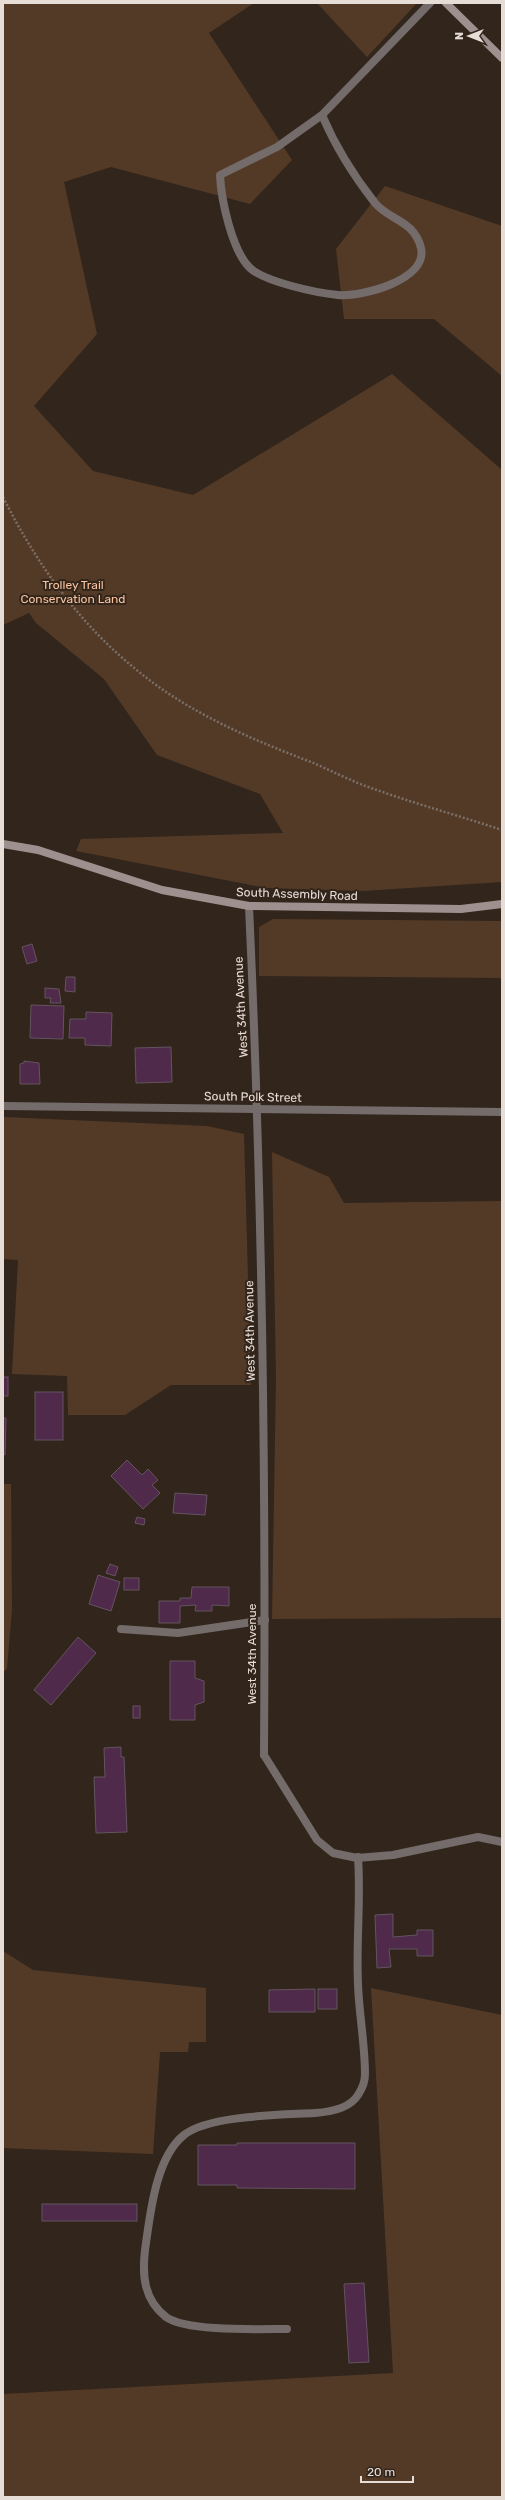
<svg xmlns="http://www.w3.org/2000/svg" width="505" height="2500" viewBox="0 0 505 2500" font-family="Rubik,sans-serif">
  <style>
    .green { fill: #533a27 }
    .building { fill: #4f2a4a; stroke: #635460 }
    .lines { fill: none; stroke-linecap: round; stroke-linejoin: round }
    .path { stroke: #7b6f67; stroke-width: 2.5; stroke-dasharray: 2 2; stroke-linecap: butt }
    .lane { stroke: #746b6b; stroke-width: 8 }
    .street { stroke: #746b6b; stroke-width: 8 }
    .secondary { stroke: #9f9090; stroke-width: 8 }
    .labels { text-anchor: middle; dominant-baseline: central; stroke-width: 4; stroke-linejoin: round; paint-order: stroke }
    .park-label { font-size: 12px; fill: #fac39d; stroke: #32251b }
    .street-label { font-size: 12px; fill: #e7ddd7; stroke: #32251b }
  </style>
  <rect width="100%" height="100%" fill="#32251b"/>
  <!-- green -->
  <g class="green">
    <path d="M3,3H254L209,33L292,160L250,204L111,167L64,182L97,334L34,406L93,471L193,495L392,374L502,470V882L363,891L266,888L76,851L81,839L283,833L260,794L157,755L104,679L36,623L29,613L3,625Z"/>
    <path d="M317,3H417L367,57Z"/>
    <path d="M385,186L502,226V376L434,319H344L336,249Z"/>
    <path d="M273,919L502,921V978L259,976V927Z"/>
    <path d="M3,1117L207,1126L244,1134L251,1385H171L125,1415H68L67,1376L12,1374L18,1260L3,1259Z"/>
    <path d="M272,1152L329,1177L344,1203L502,1201V1618L272,1619L276,1378Z"/>
    <path d="M3,1484H11L12,1609L7,1669L3,1672Z"/>
    <path d="M3,1951L33,1970L206,1988V2042H189L188,2052H160L153,2154L3,2148Z"/>
    <path d="M371,1988L502,2015V2497H3V2394L393,2373Z"/>
  </g>
  <!-- building -->
  <g class="building">
    <path d="M32,944L37,961L27,964L22,947Z"/>
    <path d="M66,977H75V992L65,991Z"/>
    <path d="M45,988L59,989L61,1003H50L51,998H45Z"/>
    <path d="M31,1005L64,1006L63,1039L30,1038Z"/>
    <path d="M86,1012L112,1013L111,1046L85,1045V1038H69L70,1019H86Z"/>
    <path d="M171,1047L172,1082L136,1083L135,1048Z"/>
    <path d="M24,1061L39,1063L40,1084H20V1064L24,1063Z"/>
    <rect x="3" y="1377" width="5" height="19"/>
    <rect x="35" y="1392" width="28" height="48"/>
    <path d="M3,1418H6L5,1455L3,1454Z"/>
    <path d="M127,1460L142,1475L148,1469L158,1480L152,1485L160,1493L143,1509L111,1476Z"/>
    <path d="M175,1493L207,1495L205,1515L173,1513Z"/>
    <path d="M137,1517L145,1519L144,1525L135,1523Z"/>
    <path d="M110,1564L118,1567L115,1576L106,1573Z"/>
    <path d="M98,1575L120,1582L111,1611L89,1604Z"/>
    <rect x="124" y="1578" width="15" height="12"/>
    <path d="M192,1587H229V1606L212,1605V1611H195L196,1605L180,1606V1623H159V1601H180V1598H191Z"/>
    <path d="M78,1637L96,1653L51,1705L34,1690Z"/>
    <path d="M170,1661H195V1678L204,1681V1702L195,1705V1720H170Z"/>
    <rect x="133" y="1706" width="7" height="12"/>
    <path d="M121,1747V1757H124L127,1832L96,1833L94,1777H105L104,1748Z"/>
    <path d="M393,1914V1937L417,1935V1930H433V1956H417V1949H389L391,1967L377,1968L375,1915Z"/>
    <path d="M315,1989V2012H269V1990Z"/>
    <rect x="318" y="1989" width="19" height="20"/>
    <path d="M237,2143H355V2189L237,2188V2185H198V2145H237Z"/>
    <rect x="42" y="2204" width="95" height="17"/>
    <path d="M364,2283L369,2362L349,2363L344,2284Z"/>
  </g>
  <g class="lines">
    <!-- path -->
    <path class="path" d="M3,497C35,561 77,621 133,667C185,711 248,738 311,762C332,771 353,782 374,789C416,804 460,816 502,830"/>
    <!-- lane -->
    <g class="lane">
      <path d="M322,115C336,148 353,175 375,203C390,221 414,220 421,248C428,280 362,297 338,295C317,293 265,282 250,268C232,251 221,199 220,175L277,147L322,115L430,3"/>
      <path d="M121,1629L178,1633L265,1620"/>
      <path d="M264,1755L317,1840L333,1853L357,1858L393,1855L478,1837L502,1842"/>
      <path d="M287,2329C260,2329 187,2332 166,2317C144,2300 142,2276 145,2250C150,2216 155,2158 184,2135C209,2115 283,2115 315,2113C330,2112 350,2108 358,2095C362,2089 365,2081 365,2074C365,2044 359,2014 358,1984C356,1942 361,1900 358,1857"/>
    </g>
    <!-- street -->
    <g class="street">
      <path d="M249,906C262,1189 266,1472 264,1755"/>
      <path d="M3,1106L502,1112"/>
    </g>
    <!-- secondary -->
    <g class="secondary">
      <path d="M446,3L502,58"/>
      <path d="M3,844L38,850L162,890L249,906L461,909L502,904"/>
    </g>
  </g>
  <g class="labels">
    <!-- park labels -->
    <g class="park-label">
      <text x="73" y="585">Trolley Trail<tspan x="73" dy="14">Conservation Land</tspan></text>
    </g>
    <!-- street labels -->
    <g class="street-label">
      <text transform="translate(297 894) rotate(2)">South Assembly Road</text>
      <text transform="translate(241 1007) rotate(-93)">West 34th Avenue</text>
      <text transform="translate(253 1097) rotate(1)">South Polk Street</text>
      <text transform="translate(250 1331) rotate(-91)">West 34th Avenue</text>
      <text transform="translate(252 1654) rotate(-90)">West 34th Avenue</text>
    </g>
  </g>
  <!-- border -->
  <rect width="505" height="2500" fill="none" stroke="#e7ddd7" stroke-width="8"/>
  <!-- north arrow -->
  <g transform="translate(469 36) rotate(270)" stroke="#32251b" stroke-width="3" paint-order="stroke">
  <path d="M0-3L7 15L0 10L-7 15Z" fill="#e7ddd7"/>
  <text y="-6" font-size="11" font-weight="bold" text-anchor="middle" fill="#e7ddd7">N</text>
  </g>
  <!-- scale -->
  <path d="M361 2476v6h52v-6" fill="none" stroke="#e7ddd7" stroke-width="2"/>
  <text x="367" y="2476" font-size="12" fill="#e7ddd7" stroke="#32251b" stroke-width="3" paint-order="stroke">20 m</text>
</svg>
